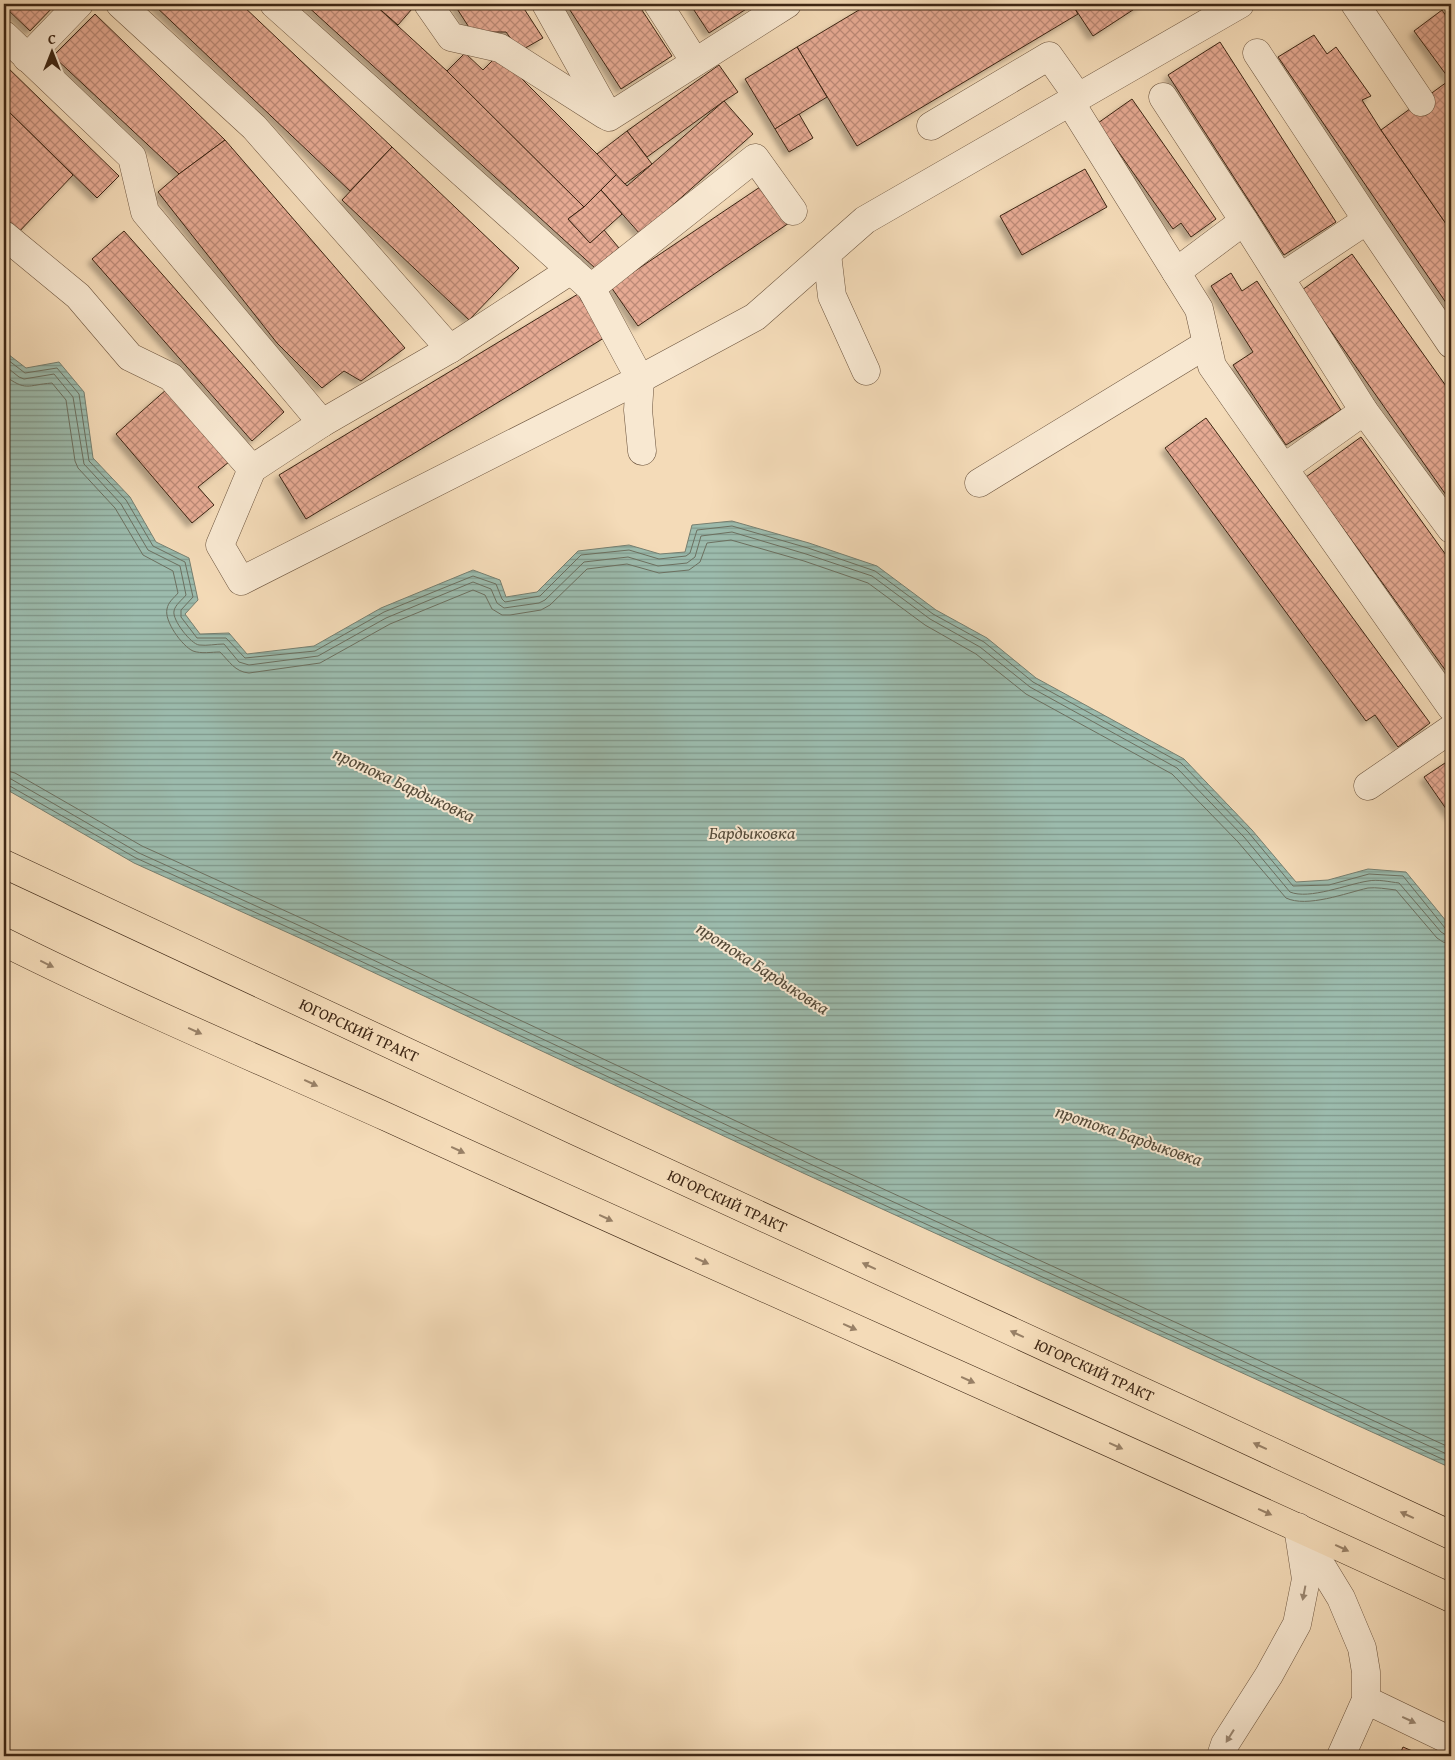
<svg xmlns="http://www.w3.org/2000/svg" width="1455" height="1760" viewBox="0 0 1455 1760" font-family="'Gentium Book Plus',serif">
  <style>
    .water { fill: url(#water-rules); stroke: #767f70 }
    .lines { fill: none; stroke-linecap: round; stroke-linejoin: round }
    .shore { stroke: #6c7060; stroke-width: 1 }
    .building { fill: url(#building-cross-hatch); stroke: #3d2614; filter: url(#shadow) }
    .minor-casing { stroke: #6b533d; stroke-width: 29 }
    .major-casing { stroke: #3d2614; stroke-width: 29 }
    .minor { stroke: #f8e8d1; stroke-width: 28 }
    .major { stroke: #f4dbb8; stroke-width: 28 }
    .oneway { fill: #988066 }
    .oneway2 { fill: #9a8772 }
    .labels { text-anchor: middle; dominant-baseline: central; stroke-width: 4; stroke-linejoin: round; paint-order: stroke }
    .street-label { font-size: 16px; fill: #3d2614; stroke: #f8e8d1 }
    .water-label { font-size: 18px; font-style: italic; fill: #554b3a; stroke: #f8e8d1 }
  </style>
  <defs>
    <pattern id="water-rules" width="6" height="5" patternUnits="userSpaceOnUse" patternTransform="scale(1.25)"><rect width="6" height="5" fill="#9cbbad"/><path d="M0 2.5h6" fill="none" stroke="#80988c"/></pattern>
    <pattern id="building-cross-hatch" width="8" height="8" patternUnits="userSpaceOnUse" patternTransform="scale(1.25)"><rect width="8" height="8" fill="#e6aa93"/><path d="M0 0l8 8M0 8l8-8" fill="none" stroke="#bc8a77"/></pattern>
    <filter id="shadow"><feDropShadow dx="-4.5" dy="4.5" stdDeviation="2.5" flood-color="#0004"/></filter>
  </defs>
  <rect width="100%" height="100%" fill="#f4dbb8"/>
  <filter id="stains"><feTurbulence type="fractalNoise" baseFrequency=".004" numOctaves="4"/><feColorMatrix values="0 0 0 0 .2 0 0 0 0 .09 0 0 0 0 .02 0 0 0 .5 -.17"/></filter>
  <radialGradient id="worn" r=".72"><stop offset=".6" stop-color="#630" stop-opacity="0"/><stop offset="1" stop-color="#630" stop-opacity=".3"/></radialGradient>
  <!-- water -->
  <path class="water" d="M4,351L26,368L59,362L84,392L93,458L130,497L156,542L189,558L198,600L185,614L200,634L229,633L247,654L314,646L381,608L473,570L500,580L506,597L537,592L578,551L629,545L660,554L685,552L692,525L732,521L809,543L877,566L936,610L987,638L1036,678L1184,759L1252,830L1296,882L1328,880L1368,869L1406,872L1451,927V1468L803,1173L304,940L134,863L4,788Z"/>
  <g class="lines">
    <!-- shore -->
    <g class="shore">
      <path d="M4,357L25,373L57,368L79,394L89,461L126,500L153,546L185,562L193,597L181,610V617L197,638H226L245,658L315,651L384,612L473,576L496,584L502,599L505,602L540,596L581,555L629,550L659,559L686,556L690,553L697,530L732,526L808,548L875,571L933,614L984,642L1033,682L1181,763L1249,833L1293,886L1329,885L1369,874L1403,876L1445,928L1451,930"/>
      <path d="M4,365L19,377L24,379L54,374L73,397L84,464L121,504L148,550L180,566L186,595C182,600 175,605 174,611C172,620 191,644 199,645C207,646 216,644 224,644L239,662L249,665L318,656L386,618L473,582L491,589L497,603L504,608L539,603L545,600L584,562L628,557L658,566L687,563L695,557L701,536L732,532L806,554L872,576L930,619L980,647L1030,687L1177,768L1244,837L1290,892C1309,900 1348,884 1368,881C1378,879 1390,882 1399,883L1441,932L1446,935L1451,936"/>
      <path d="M4,375C26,392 27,385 52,383L66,400L75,461L78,468L115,508L143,555L173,571L178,593C174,598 168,602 167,609C164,621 182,646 193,651C201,654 212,652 220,652C229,661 235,672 249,673L320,663L390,624L473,590L485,595L492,609L502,615H510L541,610L550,605L587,569L627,564L659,573L689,570L700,562L707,543L731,540L804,561L868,583L925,625L976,654L1026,694L1172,774L1238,842L1286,898C1307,908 1346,893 1368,888C1376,887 1387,889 1396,890L1437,938L1443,942L1451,944"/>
      <path d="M4,770L15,773L142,846L312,923L811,1156L1451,1448"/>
      <path d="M4,778L11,779L139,853L309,930L808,1163L1451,1456"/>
      <path d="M4,784L8,785L136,858L307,936L805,1169L1451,1463"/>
    </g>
  </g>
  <!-- building -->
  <g class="building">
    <path d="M4,4H56L30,31L4,6Z"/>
    <path d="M153,4H241L392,147L350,191Z"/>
    <path d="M305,4H374L447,71L584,207L568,219L590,243L604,230L619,248L595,268Z"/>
    <path d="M374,4H409L412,9L398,25Z"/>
    <path d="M454,4H521L543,38L520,51L506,32H472Z"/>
    <path d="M566,4H638L672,56L621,89Z"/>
    <path d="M690,4H754L709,33Z"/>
    <path d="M869,4H1072L1078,14L857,146L797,47Z"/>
    <path d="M1072,4H1142L1093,36Z"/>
    <path d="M1442,10L1451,23V79L1450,80L1414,31Z"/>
    <path d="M95,14L225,140L179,174L53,56Z"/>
    <path d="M1314,35L1327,54L1336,47L1371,96L1362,100L1381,130L1451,231V310L1278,57Z"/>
    <path d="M1220,42L1336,222L1284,255L1168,75Z"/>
    <path d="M797,47L827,97L775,129L745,79Z"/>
    <path d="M465,53L483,70L498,55L617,174L584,207L447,71Z"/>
    <path d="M4,64L119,176L97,198L4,107Z"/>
    <path d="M719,65L738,92L724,101L647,157L627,131Z"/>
    <path d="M1451,79V231L1381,130Z"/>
    <path d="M1132,99L1216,219L1191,237L1181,223L1173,229L1098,123Z"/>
    <path d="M724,101L753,134L640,234L601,190L617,174L627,186Z"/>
    <path d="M4,107L73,175L16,235L4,223Z"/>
    <path d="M799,114L813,138L789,152L775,129Z"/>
    <path d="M627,131L652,164L625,184L597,154Z"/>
    <path d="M225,140L405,348L361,381L344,371L322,388L277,343L158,192L179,174Z"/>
    <path d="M392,147L519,268L469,320L342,200Z"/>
    <path d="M1085,169L1107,207L1022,255L1000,216Z"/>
    <path d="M763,185L789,223L638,326L611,287Z"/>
    <path d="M601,190L622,214L590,243L568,219L584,207Z"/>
    <path d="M124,231L284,412L252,441L92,259Z"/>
    <path d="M1352,254L1451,393V502L1302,290Z"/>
    <path d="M1231,273L1242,291L1257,281L1341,410L1286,445L1233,365L1253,352L1211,286Z"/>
    <path d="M578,294L604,338L306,519L279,475Z"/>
    <path d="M167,389L229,462L198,487L214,505L192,523L116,434Z"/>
    <path d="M1206,418L1430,723L1398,747L1375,715L1366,721L1165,448Z"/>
    <path d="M1361,437L1451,562V678L1306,477Z"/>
    <path d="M1451,759V816L1424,777Z"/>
    <path d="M1403,1747L1424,1756H1399Z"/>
  </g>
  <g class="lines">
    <!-- minor casing -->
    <g class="minor-casing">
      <g id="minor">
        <path d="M120,4L254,127L450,349"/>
        <path d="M274,4L591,288L640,379L638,410L642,451"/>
        <path d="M428,4L451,37L500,48L605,115"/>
        <path d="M546,4L609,117L787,4"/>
        <path d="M658,4L695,62"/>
        <path d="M1355,4L1421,102"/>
        <path d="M4,35L132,157L145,212L322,423"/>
        <path d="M1257,53L1367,220L1451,344"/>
        <path d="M27,58L79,4"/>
        <path d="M1163,97L1244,221L1364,411L1451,529"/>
        <path d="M1070,102L1199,309L1212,366L1451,707"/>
        <path d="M931,126L1049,56L1078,97"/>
        <path d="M4,235L78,296L130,357L171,377L252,469"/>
        <path d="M827,254L832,296L866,371"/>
        <path d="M571,270L450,349L322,423L252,469L220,545L241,581L640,379L755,317L865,220L1240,4"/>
        <path d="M1176,272L1244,221"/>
        <path d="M1280,278L1367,220"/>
        <path d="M591,288L755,158L793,211"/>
        <path d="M1284,468L1364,411"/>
        <path d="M979,483L1207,344"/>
        <path d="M1368,786L1451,729"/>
        <path d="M1305,1539L1341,1598L1362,1648L1366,1672V1700L1341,1756"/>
        <path d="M1366,1700L1451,1741"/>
        <path d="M1221,1756L1225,1744L1269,1675L1297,1624L1306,1579L1298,1527"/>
      </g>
    </g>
    <!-- major casing -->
    <g class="major-casing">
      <g id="major">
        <path id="s1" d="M4,864L576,1131L1189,1413L1451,1535"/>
        <path d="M4,942C130,1005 260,1060 389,1118C742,1280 1099,1435 1451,1598"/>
      </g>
    </g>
    <!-- minor -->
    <use href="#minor" class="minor"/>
    <!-- major -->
    <use href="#major" class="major"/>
  </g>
  <!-- one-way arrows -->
  <defs><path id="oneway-solid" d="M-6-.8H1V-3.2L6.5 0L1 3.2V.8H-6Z" transform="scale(1.25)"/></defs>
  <g class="oneway">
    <use href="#oneway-solid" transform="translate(47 964) rotate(26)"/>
    <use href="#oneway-solid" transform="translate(195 1031) rotate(24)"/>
    <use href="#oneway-solid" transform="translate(311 1083) rotate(25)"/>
    <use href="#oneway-solid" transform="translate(458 1150) rotate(25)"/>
    <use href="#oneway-solid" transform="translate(606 1218) rotate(25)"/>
    <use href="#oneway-solid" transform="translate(702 1261) rotate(24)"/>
    <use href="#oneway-solid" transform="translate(869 1266) rotate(-155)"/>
    <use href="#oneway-solid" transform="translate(850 1327) rotate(24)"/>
    <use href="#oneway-solid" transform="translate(1017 1334) rotate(-155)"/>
    <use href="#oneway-solid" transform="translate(968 1380) rotate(24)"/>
    <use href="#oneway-solid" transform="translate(1116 1446) rotate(24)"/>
    <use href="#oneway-solid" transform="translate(1260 1446) rotate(-155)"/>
    <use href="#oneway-solid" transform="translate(1265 1512) rotate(24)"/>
    <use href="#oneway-solid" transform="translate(1407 1515) rotate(-155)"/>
    <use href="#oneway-solid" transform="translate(1342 1548) rotate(25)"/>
  </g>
  <g class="oneway2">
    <use href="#oneway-solid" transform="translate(1304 1593) rotate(101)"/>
    <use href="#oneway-solid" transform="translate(1409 1720) rotate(25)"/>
    <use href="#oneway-solid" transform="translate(1230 1736) rotate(122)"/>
  </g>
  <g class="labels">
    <!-- street labels -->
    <g class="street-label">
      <text stroke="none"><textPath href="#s1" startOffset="392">ЮГОРСКИЙ ТРАКТ</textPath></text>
      <text stroke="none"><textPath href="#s1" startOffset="798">ЮГОРСКИЙ ТРАКТ</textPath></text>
      <text stroke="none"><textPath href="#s1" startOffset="1202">ЮГОРСКИЙ ТРАКТ</textPath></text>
    </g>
    <!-- water labels -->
    <g class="water-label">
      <text transform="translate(404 784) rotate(25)">протока Бардыковка</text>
      <text x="752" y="832">Бардыковка</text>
      <text transform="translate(763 968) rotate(33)">протока Бардыковка</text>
      <text transform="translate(1129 1135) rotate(19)">протока Бардыковка</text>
    </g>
  </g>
  <!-- margin -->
  <rect width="1455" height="1760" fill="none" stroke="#f4dbb8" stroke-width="20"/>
  <rect x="5" y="5" width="1445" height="1750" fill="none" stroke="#3d2614" stroke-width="2.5"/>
  <rect x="10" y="10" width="1435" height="1740" fill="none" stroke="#3d2614"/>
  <!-- north arrow -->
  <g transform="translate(52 52)" stroke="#f8e8d1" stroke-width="4" paint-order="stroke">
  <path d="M0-4L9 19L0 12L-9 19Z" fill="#3d2614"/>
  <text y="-8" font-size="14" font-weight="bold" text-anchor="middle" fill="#3d2614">С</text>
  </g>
  <rect width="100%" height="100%" filter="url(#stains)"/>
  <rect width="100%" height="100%" fill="url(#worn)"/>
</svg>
